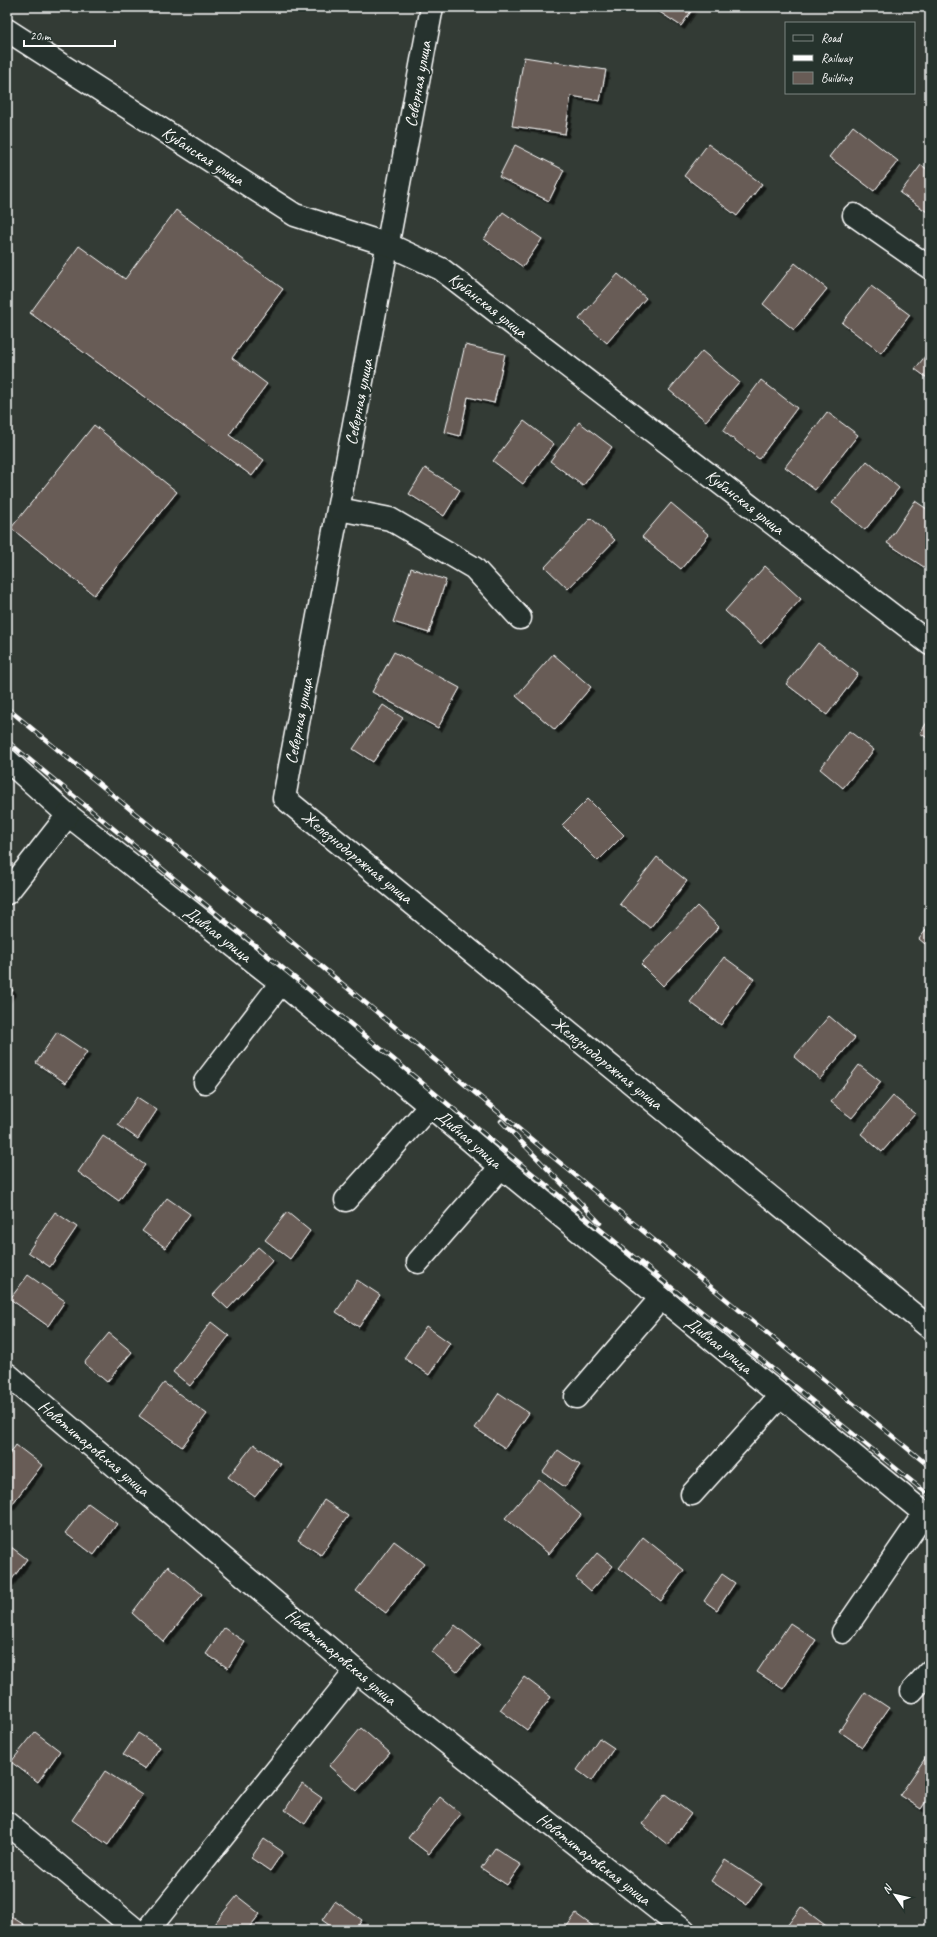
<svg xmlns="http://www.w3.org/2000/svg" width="937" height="1937" viewBox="0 0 937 1937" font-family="Caveat,sans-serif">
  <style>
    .building { fill: #685c56; stroke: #fff; filter: url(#shadow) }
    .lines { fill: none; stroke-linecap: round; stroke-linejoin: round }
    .minor-casing { stroke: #fff; stroke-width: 25 }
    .minor { stroke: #26332d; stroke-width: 22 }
    .rail-casing { stroke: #fff; stroke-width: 4.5 }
    .rail { stroke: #26332d; stroke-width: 3; stroke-dasharray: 9; stroke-linecap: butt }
    .labels { text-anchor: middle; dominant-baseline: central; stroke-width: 4; stroke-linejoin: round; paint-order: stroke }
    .street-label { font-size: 17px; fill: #fff; stroke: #26332d }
  </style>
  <defs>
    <filter id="shadow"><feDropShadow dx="3.5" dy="3.5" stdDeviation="0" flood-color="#0009"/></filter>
  </defs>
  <rect width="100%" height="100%" fill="#333b35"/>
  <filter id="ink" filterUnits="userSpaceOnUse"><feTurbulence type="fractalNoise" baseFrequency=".025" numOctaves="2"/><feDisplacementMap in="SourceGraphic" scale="8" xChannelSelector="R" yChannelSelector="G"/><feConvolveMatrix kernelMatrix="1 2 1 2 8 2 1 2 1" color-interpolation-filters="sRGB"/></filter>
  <g filter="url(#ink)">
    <!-- building -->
    <g class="building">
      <path d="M652,7H694L681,26Z"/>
      <path d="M524,57L606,70L600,101L571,96L565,134L512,126Z"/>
      <path d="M853,126L898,161L874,191L829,157Z"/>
      <path d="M708,144L762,184L737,216L684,176Z"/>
      <path d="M515,145L564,170L549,201L499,177Z"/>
      <path d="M921,165L930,171V214L900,193Z"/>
      <path d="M176,210L283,289L232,358L267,384L229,435L264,460L252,476L30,313L79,246L125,279Z"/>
      <path d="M503,212L542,239L523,267L484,239Z"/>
      <path d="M795,263L827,289L794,330L763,304Z"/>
      <path d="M618,274L646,298L607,343L579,319Z"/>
      <path d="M871,286L910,315L881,353L842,323Z"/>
      <path d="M465,345L505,354L494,403L468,397L460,436L445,432Z"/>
      <path d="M930,350V380L915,369Z"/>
      <path d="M702,351L739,382L706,421L669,390Z"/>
      <path d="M761,380L797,408L759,459L723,431Z"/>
      <path d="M827,412L858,435L815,490L785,467Z"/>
      <path d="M524,421L554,444L523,484L493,461Z"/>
      <path d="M579,422L612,447L583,486L550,461Z"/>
      <path d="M94,425L177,492L94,595L11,528Z"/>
      <path d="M867,461L899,488L865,530L832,503Z"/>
      <path d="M425,468L460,490L444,516L409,494Z"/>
      <path d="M915,501L930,511V571L887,543Z"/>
      <path d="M671,503L709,535L681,569L642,537Z"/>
      <path d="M591,518L615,540L568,589L545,567Z"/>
      <path d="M765,566L801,599L761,644L725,611Z"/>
      <path d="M411,568L446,580L429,633L393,622Z"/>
      <path d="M818,643L858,674L827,715L786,684Z"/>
      <path d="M394,652L460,688L438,728L372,692Z"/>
      <path d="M553,654L591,687L555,730L516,696Z"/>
      <path d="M383,705L403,718L373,762L353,749Z"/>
      <path d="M930,718V740L920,733Z"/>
      <path d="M849,731L874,750L843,788L820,769Z"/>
      <path d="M588,799L624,835L598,861L562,825Z"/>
      <path d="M657,857L687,881L650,928L620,904Z"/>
      <path d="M697,906L719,927L663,986L641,964Z"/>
      <path d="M930,925V948L919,939Z"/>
      <path d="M724,957L754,979L721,1025L690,1002Z"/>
      <path d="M7,986L13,990L7,999Z"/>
      <path d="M829,1016L855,1038L820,1079L794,1057Z"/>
      <path d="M57,1032L87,1052L66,1083L36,1063Z"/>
      <path d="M859,1065L881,1082L852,1118L831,1102Z"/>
      <path d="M893,1096L915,1114L882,1152L861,1134Z"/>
      <path d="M137,1097L157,1110L138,1139L118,1125Z"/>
      <path d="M103,1136L145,1165L119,1201L78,1172Z"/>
      <path d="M930,1175V1186L925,1182Z"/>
      <path d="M167,1198L190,1214L166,1248L142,1231Z"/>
      <path d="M55,1212L77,1227L50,1267L28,1252Z"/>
      <path d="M287,1212L310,1231L290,1259L265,1240Z"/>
      <path d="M258,1247L273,1260L228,1309L213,1295Z"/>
      <path d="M28,1275L65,1301L48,1326L10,1299Z"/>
      <path d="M357,1280L380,1295L359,1327L336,1312Z"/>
      <path d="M211,1322L229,1336L190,1386L173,1372Z"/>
      <path d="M426,1326L450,1343L429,1375L404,1358Z"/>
      <path d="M109,1333L132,1352L107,1382L84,1363Z"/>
      <path d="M164,1383L207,1414L182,1447L139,1416Z"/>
      <path d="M499,1393L529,1413L505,1448L475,1428Z"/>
      <path d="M254,1444L281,1464L255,1497L228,1477Z"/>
      <path d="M16,1445L42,1465L10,1507L7,1505V1458Z"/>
      <path d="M558,1450L580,1465L565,1487L543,1472Z"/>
      <path d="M539,1479L581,1515L549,1554L505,1518Z"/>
      <path d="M324,1500L348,1516L321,1555L298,1540Z"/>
      <path d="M88,1503L117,1524L94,1555L65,1533Z"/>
      <path d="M643,1537L684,1570L661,1601L619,1568Z"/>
      <path d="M394,1541L424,1563L386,1613L356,1591Z"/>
      <path d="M7,1544L27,1559L10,1582L7,1580Z"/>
      <path d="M597,1553L613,1566L591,1591L576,1578Z"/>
      <path d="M168,1566L202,1594L164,1642L132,1613Z"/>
      <path d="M722,1574L735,1583L717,1610L704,1601Z"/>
      <path d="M790,1623L816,1640L783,1689L757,1672Z"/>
      <path d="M455,1625L480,1645L457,1672L432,1652Z"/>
      <path d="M224,1628L245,1642L228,1668L206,1654Z"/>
      <path d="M524,1677L551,1697L527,1730L500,1710Z"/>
      <path d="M865,1692L889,1708L862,1747L839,1731Z"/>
      <path d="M361,1728L390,1753L357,1791L329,1766Z"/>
      <path d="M35,1732L60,1751L38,1782L11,1762Z"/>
      <path d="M138,1733L160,1747L145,1769L123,1755Z"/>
      <path d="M599,1738L614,1748L592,1781L577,1770Z"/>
      <path d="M930,1751V1795L921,1809L900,1795Z"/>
      <path d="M105,1771L142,1795L108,1845L72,1820Z"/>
      <path d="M302,1784L322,1798L305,1824L285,1810Z"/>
      <path d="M665,1794L691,1814L668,1845L642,1824Z"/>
      <path d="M440,1797L461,1814L429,1854L408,1838Z"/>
      <path d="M264,1839L283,1852L270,1871L251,1858Z"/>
      <path d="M495,1848L521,1865L507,1885L481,1868Z"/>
      <path d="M725,1860L762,1884L747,1905L711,1881Z"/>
      <path d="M237,1896L260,1914L247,1930H212L210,1929Z"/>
      <path d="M335,1901L362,1920L355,1930H336L322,1920Z"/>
      <path d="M801,1907L829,1928L827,1930H784Z"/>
      <path d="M7,1914L26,1926L23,1930H7Z"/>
      <path d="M576,1914L597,1929L596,1930H564Z"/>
    </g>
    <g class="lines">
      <!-- minor casing -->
      <g class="minor-casing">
        <g id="minor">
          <path d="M432,7L284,798L930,1328"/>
          <path d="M7,30L295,215L389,245L441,269L930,644"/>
          <path d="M854,215L930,268"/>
          <path d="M339,509L390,519L474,568L520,618"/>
          <path d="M7,760L68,815L281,983L430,1106L501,1167L930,1518"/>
          <path d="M7,893L68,815"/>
          <path d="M205,1082L281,983"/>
          <path d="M346,1200L430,1106"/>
          <path d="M418,1262L501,1167"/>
          <path d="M7,1374L356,1671L684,1930"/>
          <path d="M576,1397L661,1298"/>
          <path d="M692,1494L781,1395"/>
          <path d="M843,1632L924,1514"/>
          <path d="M912,1691L930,1671"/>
          <path d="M7,1823L136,1930"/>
          <path d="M148,1930L356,1671"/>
        </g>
      </g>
      <!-- minor -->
      <use href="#minor" class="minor"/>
      <!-- rail casing -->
      <g class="rail-casing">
        <g id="rail">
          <path d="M7,708L930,1467"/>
          <path d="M7,741L630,1254L930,1496"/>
          <path d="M501,1121L600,1223"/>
        </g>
      </g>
      <!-- rail -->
      <use href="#rail" class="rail"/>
    </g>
  </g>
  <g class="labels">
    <!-- street labels -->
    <g class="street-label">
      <text transform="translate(418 84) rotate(-80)">Северная улица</text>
      <text transform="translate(203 156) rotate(33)">Кубанская улица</text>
      <text transform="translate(488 305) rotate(38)">Кубанская улица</text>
      <text transform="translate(359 402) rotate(-79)">Северная улица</text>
      <text transform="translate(745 502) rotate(38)">Кубанская улица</text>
      <text transform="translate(299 721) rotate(-79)">Северная улица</text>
      <text transform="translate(357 857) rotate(39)">Железнодорожная улица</text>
      <text transform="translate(218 934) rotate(38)">Дивная улица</text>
      <text transform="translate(607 1063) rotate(39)">Железнодорожная улица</text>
      <text transform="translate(469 1139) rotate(41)">Дивная улица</text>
      <text transform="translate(719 1345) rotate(39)">Дивная улица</text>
      <text transform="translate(94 1448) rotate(40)">Новотитаровская улица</text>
      <text transform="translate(341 1657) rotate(40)">Новотитаровская улица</text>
      <text transform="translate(594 1859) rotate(38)">Новотитаровская улица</text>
    </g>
  </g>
  <!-- margin -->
  <rect width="937" height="1937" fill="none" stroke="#26332d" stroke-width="24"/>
  <rect x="12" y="12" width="913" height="1913" fill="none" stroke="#fff" stroke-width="1.5" filter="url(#ink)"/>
  <!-- legend -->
  <rect x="785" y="22" width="130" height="72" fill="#26332d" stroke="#7d8581"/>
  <rect x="793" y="35" width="20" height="6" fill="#26332d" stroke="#7d8581"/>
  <text x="821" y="42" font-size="12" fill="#ffffff">Road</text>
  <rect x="793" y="55" width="20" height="6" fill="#ffffff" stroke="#7d8581"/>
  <text x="821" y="62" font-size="12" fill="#ffffff">Railway</text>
  <rect x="793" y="72" width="20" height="12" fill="#685c56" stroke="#7d8581"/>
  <text x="821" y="82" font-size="12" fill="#ffffff">Building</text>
  <!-- north arrow -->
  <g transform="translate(895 1895) rotate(304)" stroke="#26332d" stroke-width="3" paint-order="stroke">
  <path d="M0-3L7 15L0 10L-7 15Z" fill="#ffffff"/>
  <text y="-6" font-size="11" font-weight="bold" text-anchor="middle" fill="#ffffff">N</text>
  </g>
  <!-- scale -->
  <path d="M24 40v6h91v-6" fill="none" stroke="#ffffff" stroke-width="2"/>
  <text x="30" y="40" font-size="12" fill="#ffffff" stroke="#26332d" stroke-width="3" paint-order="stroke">20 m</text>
</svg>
